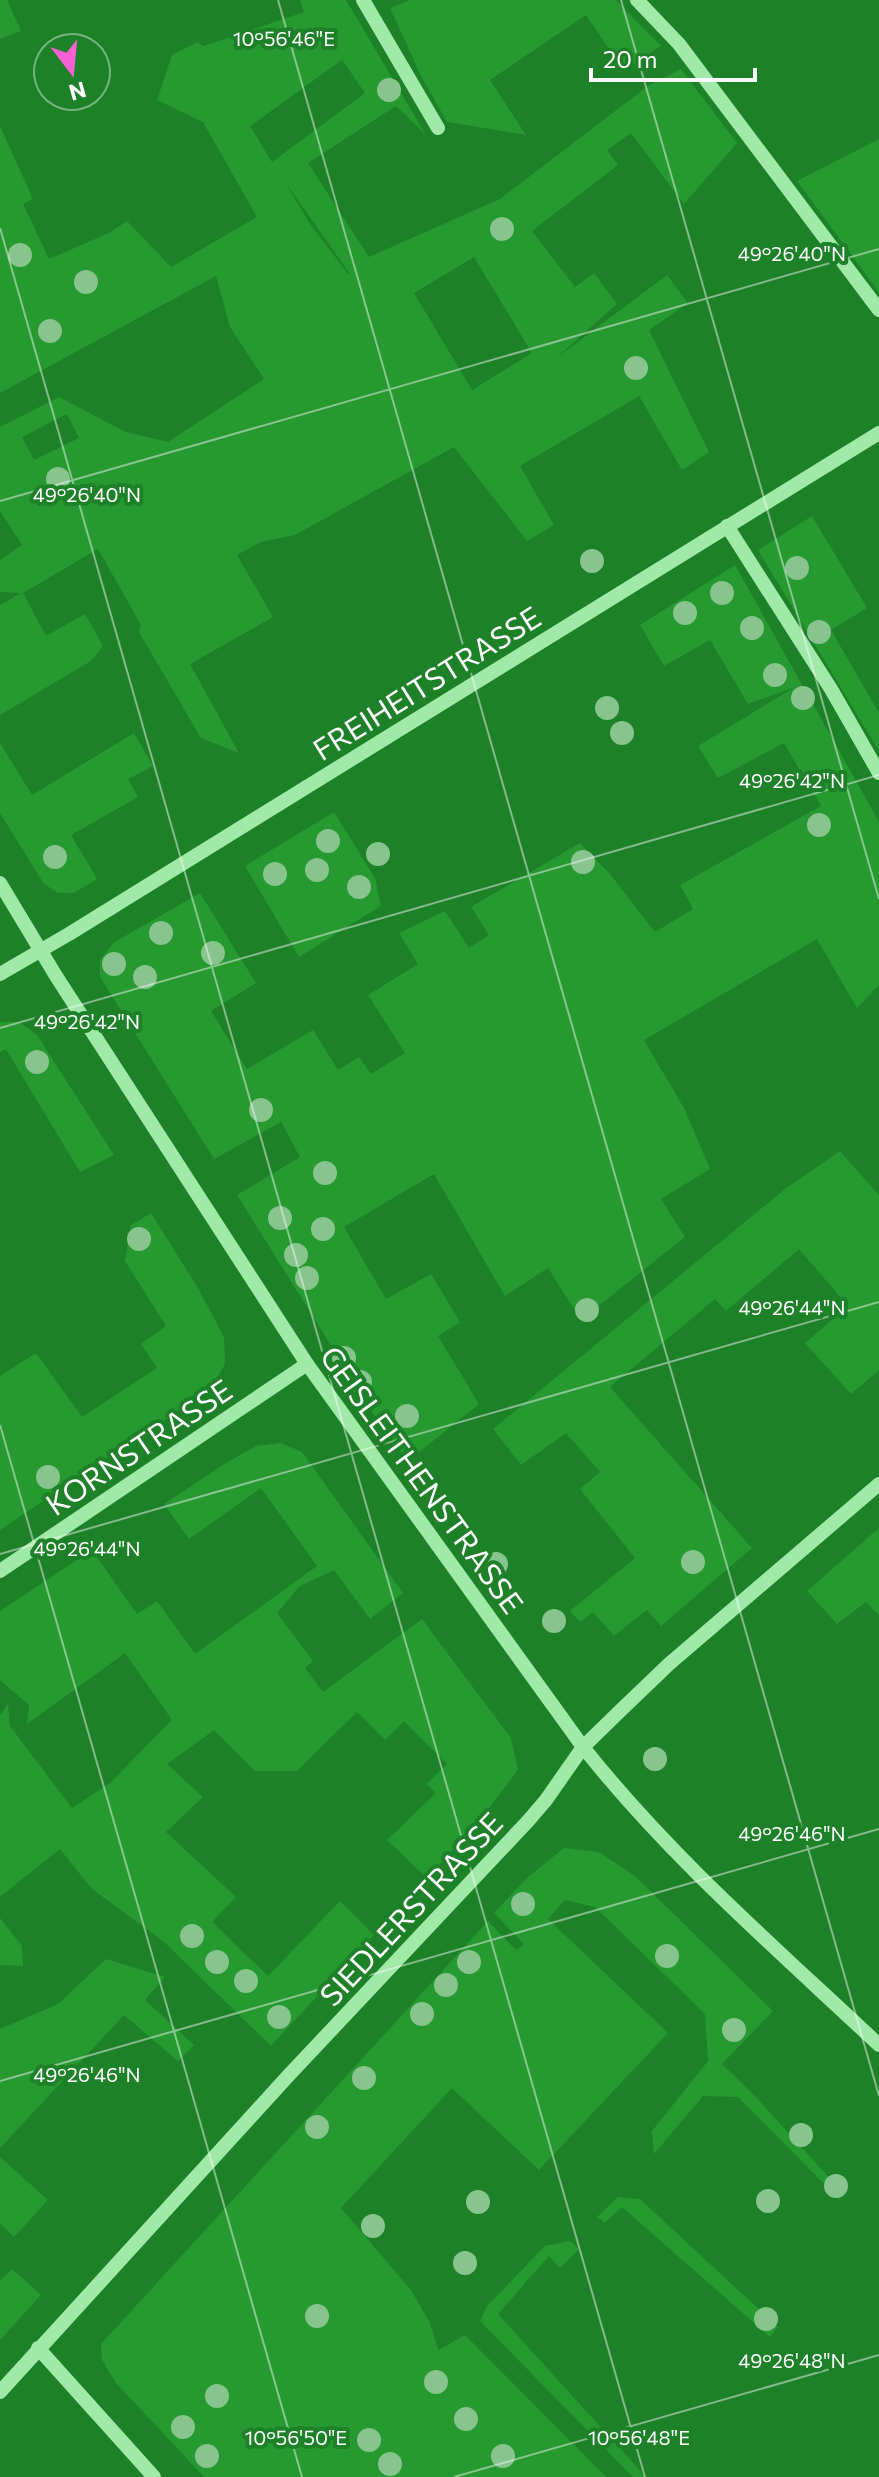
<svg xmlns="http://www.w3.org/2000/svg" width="879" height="2477" viewBox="0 0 879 2477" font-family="Commissioner,sans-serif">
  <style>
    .green { fill: #269931; fill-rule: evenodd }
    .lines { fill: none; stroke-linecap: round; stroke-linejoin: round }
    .minor { stroke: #a1e9a8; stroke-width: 14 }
    .tree { fill: #88c48e }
    .ticks { fill: none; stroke: #fff; stroke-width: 2; stroke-opacity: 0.45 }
    .labels { text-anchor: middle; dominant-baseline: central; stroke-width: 8; stroke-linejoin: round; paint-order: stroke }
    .street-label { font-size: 30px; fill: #fff; stroke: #1d8128 }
    .ticks-label { font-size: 20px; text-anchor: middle; fill: #fff; stroke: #1d8128; stroke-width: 8; stroke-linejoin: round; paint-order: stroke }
  </style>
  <rect width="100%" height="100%" fill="#1d8128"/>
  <!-- green -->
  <g class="green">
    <path d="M0,0H7L21,31L0,39Z"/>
    <path d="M300,0H346L426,135L396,106L308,163L369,257L500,199L649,85L681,69L737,143L684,204L631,133L607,150L618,165L532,231L575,287L594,273L617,304L555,359L667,275L688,303L649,330L709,452L682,470L639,396L520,466L554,525L527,541L454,447L295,535L260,542L237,555L273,617L190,664L239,753L201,738L139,632L141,625L98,549L23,593L46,636L85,614L103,646L91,661L0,715V605L21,593L0,592V560L22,545L0,511V427L59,397L126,432L168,442L264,379L230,327L216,276L0,393V126L33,199L23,204L49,259L109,233L127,221L171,267L257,217L203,122L157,100L172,55L197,42L204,46L304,12ZM342,60L365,93L272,162L250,126ZM285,182L350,274L349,275L310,224ZM474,257L532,353L472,390L414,293ZM67,414L79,438L34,460L22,437Z"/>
    <path d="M410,0H616L661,46L623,70L586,15L490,80L526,135L447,122L421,76L390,8Z"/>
    <path d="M879,139V292L797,181Z"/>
    <path d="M812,516L867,608L831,630L879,713V751L758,550Z"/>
    <path d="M735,565L879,822V985L857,1008L817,939L644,1040L685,1110L710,1169L661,1199L685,1237L581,1320L548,1268L505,1296L434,1174L344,1227L386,1299L431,1274L460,1322L438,1336L479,1404L408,1461L380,1424L237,1195L300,1157L281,1122L214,1159L100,977V960L113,943L200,893L256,983L211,1011L247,1069L313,1030L338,1070L359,1057L371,1074L405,1053L368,995L418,964L399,933L445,911L469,948L489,935L471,907L580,843L610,874L655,932L693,909L680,885L821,806L784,743L718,778L698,746L795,687L748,704L710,640L664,666L640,625Z"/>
    <path d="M134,733L153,766L128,779L138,797L71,835L97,879L74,893H58L44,884L0,813V743L32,795Z"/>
    <path d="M334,812L375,878L381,906L299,957L245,866Z"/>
    <path d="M0,1022H19L37,1035L114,1155L80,1172L6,1049L0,1052Z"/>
    <path d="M840,1151L879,1195V1370L851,1394L805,1343L848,1306L799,1249L726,1311L715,1299L610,1387L752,1548L661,1626L647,1610L614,1636L593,1612L580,1622L570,1611L635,1558L580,1489L600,1472L566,1433L521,1465L493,1429L785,1189Z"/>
    <path d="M151,1213L198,1288L224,1337L225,1364L212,1387L191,1402L0,1530V1376L36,1353L82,1417L157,1368L141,1344L166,1326L125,1261L131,1225Z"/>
    <path d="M281,1443L302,1452L403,1593L370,1619L334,1570L300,1586L277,1613L313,1661L305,1668L323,1692L422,1619L511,1738L518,1770L476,1825L427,1878L387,1840L436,1793L427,1784L447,1764L404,1721L385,1740L357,1712L297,1771H255L214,1730L167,1764L203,1797L166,1832L236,1897L212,1922L268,1976L340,1901L374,1935L271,2046L163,1941L92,1889L60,1849L0,1897V1715L8,1704L10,1726L72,1808L110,1783L172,1720L125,1653L27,1724L29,1705L0,1680V1611L92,1550L137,1614L157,1601L195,1654L317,1566L261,1488L189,1539L164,1504L226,1463L256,1446Z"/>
    <path d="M879,1528V1615L866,1602L837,1624L807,1591Z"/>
    <path d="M564,1848L599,1852L635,1876L773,2011L722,2064L755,2096L845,2195L839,2199L738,2097L703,2096L654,2154L652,2131L708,2061L705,2014L595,1907L565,1900L548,1919L668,2033L539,2170L452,2088L341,2208L411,2290L430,2323L438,2350L465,2335L606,2477H204L116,2383L102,2360L101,2344L488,1921L516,1950L524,1944L494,1913L528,1877Z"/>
    <path d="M0,1918L22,1946L23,1966L0,1965Z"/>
    <path d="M106,1959L165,1977L145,2000L194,2045L178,2061L124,2015L0,2148V2029L58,2004Z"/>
    <path d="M0,2157L48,2200L14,2237L0,2223Z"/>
    <path d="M618,2197L640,2199L778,2327L770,2337L622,2207L605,2223L597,2217Z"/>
    <path d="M570,2241L579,2249L560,2268L549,2256L498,2314L646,2477H633L480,2321L487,2306L545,2246Z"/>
    <path d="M12,2269L41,2295L0,2340V2281Z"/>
  </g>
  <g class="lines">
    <!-- minor -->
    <g class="minor">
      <path d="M363,0L438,128"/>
      <path d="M637,0L679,44L879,310"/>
      <path d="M727,526L831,689L879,773"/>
      <path d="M0,883L56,976L307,1364L583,1747C670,1857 777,1949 879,2045"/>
      <path d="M0,974L69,934L879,433"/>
      <path d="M0,1571L307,1364"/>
      <path d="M38,2348L154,2477"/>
      <path d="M0,2392L288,2076L528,1821L546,1800L583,1747L621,1710L669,1664L879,1484"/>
    </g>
  </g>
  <!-- trees -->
  <g class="tree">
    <circle cx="389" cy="90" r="12"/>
    <circle cx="502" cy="229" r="12"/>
    <circle cx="20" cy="255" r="12"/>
    <circle cx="86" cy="282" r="12"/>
    <circle cx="50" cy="331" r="12"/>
    <circle cx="636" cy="368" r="12"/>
    <circle cx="58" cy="479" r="12"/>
    <circle cx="592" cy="561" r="12"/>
    <circle cx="797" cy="568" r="12"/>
    <circle cx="722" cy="593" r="12"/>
    <circle cx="685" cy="613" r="12"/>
    <circle cx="752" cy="628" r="12"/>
    <circle cx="819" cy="632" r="12"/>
    <circle cx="775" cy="675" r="12"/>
    <circle cx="803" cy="698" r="12"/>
    <circle cx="607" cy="708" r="12"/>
    <circle cx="622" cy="733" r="12"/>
    <circle cx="819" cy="825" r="12"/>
    <circle cx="328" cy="841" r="12"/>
    <circle cx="378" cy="854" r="12"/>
    <circle cx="55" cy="857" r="12"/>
    <circle cx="583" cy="862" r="12"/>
    <circle cx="317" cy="870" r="12"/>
    <circle cx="275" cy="874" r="12"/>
    <circle cx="359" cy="887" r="12"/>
    <circle cx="161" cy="933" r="12"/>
    <circle cx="213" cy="953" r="12"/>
    <circle cx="114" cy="964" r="12"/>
    <circle cx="145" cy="977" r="12"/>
    <circle cx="37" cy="1062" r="12"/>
    <circle cx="261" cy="1110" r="12"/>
    <circle cx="325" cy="1173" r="12"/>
    <circle cx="280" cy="1218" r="12"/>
    <circle cx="323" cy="1229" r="12"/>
    <circle cx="139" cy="1239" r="12"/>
    <circle cx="296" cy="1255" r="12"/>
    <circle cx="307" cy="1278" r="12"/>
    <circle cx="587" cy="1310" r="12"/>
    <circle cx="344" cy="1358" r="12"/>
    <circle cx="360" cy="1382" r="12"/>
    <circle cx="407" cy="1416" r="12"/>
    <circle cx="48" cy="1477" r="12"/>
    <circle cx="693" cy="1562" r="12"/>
    <circle cx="496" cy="1564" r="12"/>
    <circle cx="554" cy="1621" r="12"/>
    <circle cx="655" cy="1759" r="12"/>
    <circle cx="523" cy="1904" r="12"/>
    <circle cx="192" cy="1936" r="12"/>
    <circle cx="667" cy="1956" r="12"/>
    <circle cx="217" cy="1962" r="12"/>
    <circle cx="469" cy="1962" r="12"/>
    <circle cx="246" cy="1981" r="12"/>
    <circle cx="446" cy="1985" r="12"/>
    <circle cx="422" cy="2014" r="12"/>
    <circle cx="279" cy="2017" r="12"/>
    <circle cx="734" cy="2030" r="12"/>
    <circle cx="364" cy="2078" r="12"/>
    <circle cx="317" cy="2127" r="12"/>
    <circle cx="801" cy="2135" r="12"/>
    <circle cx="836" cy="2186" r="12"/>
    <circle cx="768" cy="2201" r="12"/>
    <circle cx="478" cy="2202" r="12"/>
    <circle cx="373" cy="2226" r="12"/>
    <circle cx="465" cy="2263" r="12"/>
    <circle cx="317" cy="2316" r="12"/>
    <circle cx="766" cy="2319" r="12"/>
    <circle cx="436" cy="2382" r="12"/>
    <circle cx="217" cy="2396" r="12"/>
    <circle cx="466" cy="2419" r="12"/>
    <circle cx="183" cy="2427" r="12"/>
    <circle cx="369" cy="2440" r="12"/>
    <circle cx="207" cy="2456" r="12"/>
    <circle cx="503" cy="2456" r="12"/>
    <circle cx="390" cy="2464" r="12"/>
  </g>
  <!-- ticks -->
  <path class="ticks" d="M278,0L879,2096M621,0L879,899M0,228L645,2477M0,501L879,249M0,1028L879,775M0,1425L302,2477M0,1554L879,1302M0,2081L879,1829M454,2477L879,2355"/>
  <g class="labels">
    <!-- street labels -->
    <g class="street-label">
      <text transform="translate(426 682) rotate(-32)">FREIHEITSTRASSE</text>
      <text transform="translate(138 1446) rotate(-34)">KORNSTRASSE</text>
      <text transform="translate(423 1479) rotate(54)">GEISLEITHENSTRASSE</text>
      <text transform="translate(410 1908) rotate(-47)">SIEDLERSTRASSE</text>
    </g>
  </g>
  <g class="ticks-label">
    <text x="284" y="46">10°56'46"E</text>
    <text x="792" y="261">49°26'40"N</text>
    <text x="87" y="502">49°26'40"N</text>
    <text x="792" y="788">49°26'42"N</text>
    <text x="87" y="1029">49°26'42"N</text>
    <text x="792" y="1315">49°26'44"N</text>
    <text x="87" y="1556">49°26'44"N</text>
    <text x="792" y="1841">49°26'46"N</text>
    <text x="87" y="2082">49°26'46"N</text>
    <text x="792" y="2368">49°26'48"N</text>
    <text x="296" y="2445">10°56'50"E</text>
    <text x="639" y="2445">10°56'48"E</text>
  </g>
  <!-- north arrow -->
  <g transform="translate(72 72) rotate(164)"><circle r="38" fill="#1d8128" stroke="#77b37e" stroke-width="2"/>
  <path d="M0-6L14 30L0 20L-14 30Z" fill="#f960d2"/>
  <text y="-12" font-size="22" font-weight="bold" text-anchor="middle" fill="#ffffff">N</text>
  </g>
  <!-- scale -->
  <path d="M591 68v12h164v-12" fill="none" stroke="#ffffff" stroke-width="4"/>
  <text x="603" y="68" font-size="24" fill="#ffffff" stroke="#1d8128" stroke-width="6" paint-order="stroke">20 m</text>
</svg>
